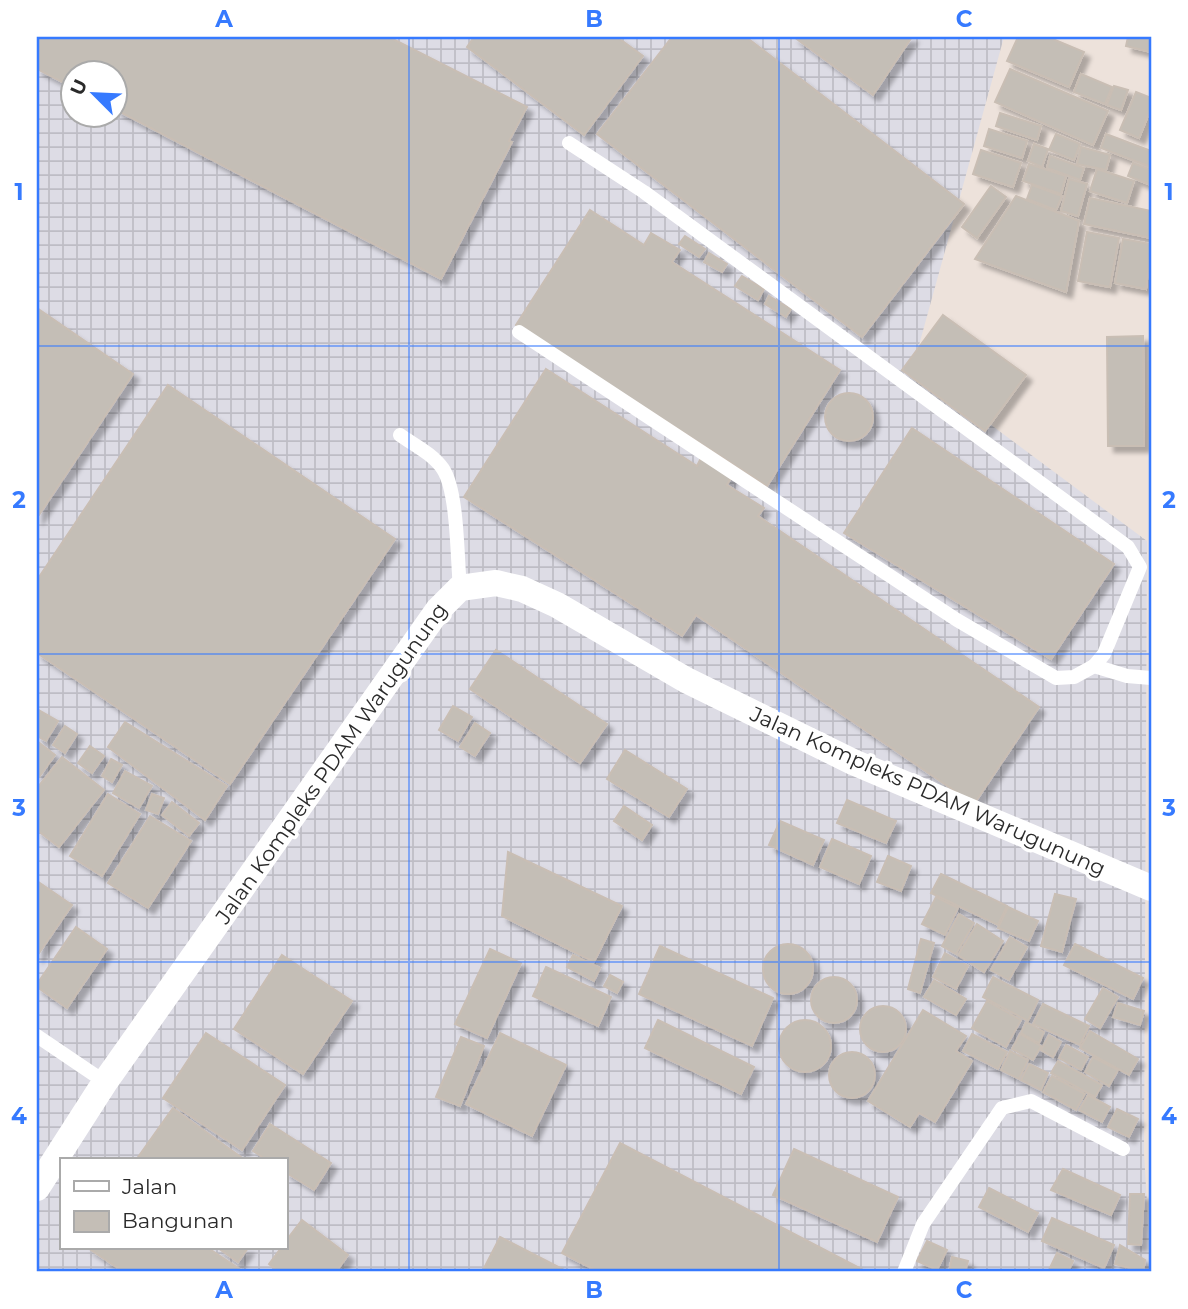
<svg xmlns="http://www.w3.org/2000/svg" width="1188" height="1309" viewBox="0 0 1188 1309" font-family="Montserrat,sans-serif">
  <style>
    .industrial { fill: url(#industrial-grid); fill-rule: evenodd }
    .building { fill: #c4beb6; stroke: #c9beb4; stroke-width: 2; filter: url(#shadow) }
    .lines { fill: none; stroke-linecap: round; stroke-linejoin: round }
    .lane { stroke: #fff; stroke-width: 14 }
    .street { stroke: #fff; stroke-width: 26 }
    .grid { fill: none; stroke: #367aff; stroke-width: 2; stroke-opacity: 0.55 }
    .labels { text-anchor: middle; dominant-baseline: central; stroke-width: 7; stroke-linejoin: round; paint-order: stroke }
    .street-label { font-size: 21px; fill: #2a2a2a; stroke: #fff }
    .neatline { fill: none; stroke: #367aff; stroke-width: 2.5 }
    .grid-label { font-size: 23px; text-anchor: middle; font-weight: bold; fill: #367aff }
  </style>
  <defs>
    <pattern id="industrial-grid" width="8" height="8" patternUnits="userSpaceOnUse" patternTransform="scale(1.75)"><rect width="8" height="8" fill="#dddce5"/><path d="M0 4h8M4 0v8" fill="none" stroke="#bebdc5"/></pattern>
    <filter id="shadow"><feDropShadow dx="6" dy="6" stdDeviation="2" flood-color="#0004"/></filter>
  </defs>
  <rect width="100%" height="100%" fill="#ede2db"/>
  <!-- industrial -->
  <path class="industrial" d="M37,37H1004L913,367L1147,541L1144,1153L1151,1272H37ZM74,74H116V116H74ZM61,1160H285V1248H61Z"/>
  <!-- building -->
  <g class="building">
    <path d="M37,37H389L527,107L509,141L512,142L441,279L116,110V74H74V88L37,69Z"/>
    <path d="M474,37H617L643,56L584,135L467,47Z"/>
    <path d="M672,37H746L964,204L862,337L597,134Z"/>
    <path d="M794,37H912L873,95Z"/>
    <path d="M1018,37H1048L1084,52L1069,87L1007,61Z"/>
    <path d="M1128,37H1151V52L1126,46Z"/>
    <path d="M1010,69L1108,111L1093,145L995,102Z"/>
    <path d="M1081,74L1112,87L1105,104L1074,92Z"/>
    <path d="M1114,86L1128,90L1121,110L1107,105Z"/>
    <path d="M1136,92L1151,98V108L1139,138L1120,130Z"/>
    <path d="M1000,113L1041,126L1037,140L996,126Z"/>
    <path d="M989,129L1027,141L1022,158L984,146Z"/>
    <path d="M1056,134L1080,144L1074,160L1049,150Z"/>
    <path d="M1106,134L1151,151V167L1101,148Z"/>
    <path d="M1034,144L1048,149L1042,167L1028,161Z"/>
    <path d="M1081,147L1110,155L1106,170L1077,164Z"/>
    <path d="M981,150L1021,163L1013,187L973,174Z"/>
    <path d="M1050,156L1084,168L1080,180L1047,168Z"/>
    <path d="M1133,163L1151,170V185L1128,176Z"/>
    <path d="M1029,164L1066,176L1061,194L1023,181Z"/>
    <path d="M1097,169L1134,181L1127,203L1090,191Z"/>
    <path d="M1069,179L1087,184L1078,216L1061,211Z"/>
    <path d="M1032,185L1062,196L1056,210L1027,199Z"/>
    <path d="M991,186L1006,197L977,238L962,227Z"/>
    <path d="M1016,196L1079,221L1066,292L975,259Z"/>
    <path d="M1090,198L1151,211V238L1084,224Z"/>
    <path d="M590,210L644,245L651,233L680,250L672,262L840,370L767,486L516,325Z"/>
    <path d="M1087,232L1119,238L1110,287L1078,281Z"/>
    <path d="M685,236L705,249L699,257L679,244Z"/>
    <path d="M1123,239L1151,244L1146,289L1115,283Z"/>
    <path d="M709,253L727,264L722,272L704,262Z"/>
    <path d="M742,276L764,289L758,300L735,286Z"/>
    <path d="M769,296L791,309L786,317L765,304Z"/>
    <path d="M37,308L133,374L37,518Z"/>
    <path d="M943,315L1026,375L985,431L902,370Z"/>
    <path d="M1143,336L1144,446H1108L1107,337Z"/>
    <path d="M546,369L697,466L702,456L733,474L727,485L764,508L758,516L1039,707L974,804L696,615L682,636L464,497Z"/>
    <path d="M168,385L395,539L230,784L37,653V580Z"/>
    <circle cx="849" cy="417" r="24"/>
    <path d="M912,428L1114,564L1051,659L844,533Z"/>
    <path d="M496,650L607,724L580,763L470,689Z"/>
    <path d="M453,706L472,717L458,741L439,730Z"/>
    <path d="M37,709L58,721L46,741L37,736Z"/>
    <path d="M125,722L227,786L205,820L108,747Z"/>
    <path d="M475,723L490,733L475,756L460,747Z"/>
    <path d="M65,726L77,734L65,753L53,745Z"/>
    <path d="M37,741L55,755L37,780Z"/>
    <path d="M90,746L104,756L92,773L78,763Z"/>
    <path d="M625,750L687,789L669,817L607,779Z"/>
    <path d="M62,757L104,790L59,847L37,830V788Z"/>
    <path d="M111,759L122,765L112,782L102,776Z"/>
    <path d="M125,771L152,786L139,808L113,793Z"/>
    <path d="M108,794L140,814L102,876L70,856Z"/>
    <path d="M152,794L164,798L158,814L146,810Z"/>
    <path d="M847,800L896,821L886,843L837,823Z"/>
    <path d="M172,802L199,823L189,836L162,815Z"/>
    <path d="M624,806L652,825L642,840L614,821Z"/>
    <path d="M150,816L191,841L148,908L108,883Z"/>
    <path d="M780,821L824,840L813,865L769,845Z"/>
    <path d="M832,839L871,856L859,884L820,867Z"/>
    <path d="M508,852L622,906L594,962L502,916Z"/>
    <path d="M888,856L911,866L901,891L877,882Z"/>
    <path d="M941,874L1007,906L998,925L931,893Z"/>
    <path d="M37,881L72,905L37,956Z"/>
    <path d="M1055,894L1076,899L1062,952L1041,946Z"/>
    <path d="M936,897L958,908L945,935L922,924Z"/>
    <path d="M1008,907L1038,921L1029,941L998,928Z"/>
    <path d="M959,914L974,923L956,954L942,946Z"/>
    <path d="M977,924L1003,941L984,972L958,955Z"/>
    <path d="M76,927L107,949L67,1008L37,987V984Z"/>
    <path d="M1010,937L1027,947L1009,980L991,970Z"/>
    <path d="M921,939L934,943L920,993L908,989Z"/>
    <path d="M1075,944L1143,978L1133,999L1064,965Z"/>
    <circle cx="788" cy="969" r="25"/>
    <path d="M660,946L773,998L752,1046L639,994Z"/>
    <path d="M490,949L521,963L487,1038L455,1024Z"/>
    <path d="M945,953L968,966L956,989L933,977Z"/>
    <path d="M282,955L352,1001L303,1074L234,1029Z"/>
    <path d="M573,955L600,968L594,981L567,967Z"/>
    <path d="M546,967L611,997L598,1026L533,996Z"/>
    <path d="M610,975L623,982L617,993L604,986Z"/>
    <path d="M993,977L1038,1000L1028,1021L983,997Z"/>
    <circle cx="834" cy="1000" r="23"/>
    <path d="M934,980L966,999L956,1015L924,997Z"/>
    <path d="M1103,988L1118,997L1100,1028L1085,1019Z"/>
    <path d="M987,1001L1021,1020L1006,1047L972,1028Z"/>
    <path d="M1118,1003L1144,1011L1140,1025L1113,1017Z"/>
    <path d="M1043,1004L1089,1026L1080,1045L1033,1024Z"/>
    <circle cx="883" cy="1029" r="23"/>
    <path d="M923,1010L966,1036L956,1051L972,1061L935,1122L919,1113L910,1127L868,1101Z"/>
    <path d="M658,1020L754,1067L741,1094L645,1048Z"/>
    <circle cx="805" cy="1046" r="26"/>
    <path d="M1026,1022L1044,1032L1039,1043L1021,1033Z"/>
    <path d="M1090,1031L1138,1059L1129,1075L1080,1048Z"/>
    <path d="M206,1033L285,1085L242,1150L163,1098Z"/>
    <path d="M500,1033L566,1065L532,1136L466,1104Z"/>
    <path d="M972,1034L1007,1052L998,1069L963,1051Z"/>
    <path d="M1020,1034L1041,1046L1033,1060L1012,1049Z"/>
    <path d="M1049,1035L1061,1042L1053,1057L1041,1050Z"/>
    <path d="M461,1037L484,1046L460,1106L436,1097Z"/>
    <path d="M1066,1045L1088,1057L1081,1070L1059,1058Z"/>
    <path d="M1010,1051L1028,1060L1019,1079L1001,1070Z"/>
    <circle cx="852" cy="1075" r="23"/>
    <path d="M1093,1057L1118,1070L1109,1086L1085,1072Z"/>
    <path d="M1058,1061L1102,1085L1095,1097L1051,1073Z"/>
    <path d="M1029,1064L1048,1073L1041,1090L1021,1080Z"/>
    <path d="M1052,1076L1085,1094L1076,1110L1043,1092Z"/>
    <path d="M1088,1095L1110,1107L1102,1122L1079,1110Z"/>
    <path d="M173,1108L245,1160H136Z"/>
    <path d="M1117,1109L1138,1119L1129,1137L1108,1127Z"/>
    <path d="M270,1124L331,1163L314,1190L285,1172V1160H267L253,1151Z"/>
    <path d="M620,1143L867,1272H599L562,1253Z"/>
    <path d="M794,1149L898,1197L877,1242L773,1195Z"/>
    <path d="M1063,1169L1120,1195L1111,1215L1051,1190Z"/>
    <path d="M989,1188L1038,1213L1028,1232L979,1207Z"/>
    <path d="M1130,1194H1144L1141,1245L1128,1244Z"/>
    <path d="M1052,1218L1114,1245L1104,1268L1042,1241Z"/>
    <path d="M302,1220L348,1255L336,1272H279L269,1264L281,1248H285V1242Z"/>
    <path d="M500,1237L568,1272H482Z"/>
    <path d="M927,1241L947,1250L937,1270L917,1261Z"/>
    <path d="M1120,1245L1145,1260L1143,1272L1115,1264Z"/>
    <path d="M88,1248H208L244,1272H124Z"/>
    <path d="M218,1248H248L238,1262Z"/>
    <path d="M1057,1253L1073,1261L1068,1272H1048Z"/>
    <path d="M952,1257L968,1261L965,1272H949Z"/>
  </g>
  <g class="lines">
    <!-- lane -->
    <g class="lane">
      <path d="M569,143L644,192L1128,547L1140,567L1104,654L1094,666L1127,676L1151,678"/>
      <path d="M519,332L957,620L1056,678L1074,677L1094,666"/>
      <path d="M400,435C414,445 433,454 443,469C458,492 457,558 460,588"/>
      <path d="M37,1036L105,1082"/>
      <path d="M904,1272L923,1224L1002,1108L1031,1101L1123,1149"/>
    </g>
    <!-- street -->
    <path class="street" d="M37,1188L105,1082L438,610L460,588L496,583L522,589L557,605L686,680L853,762L1151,888"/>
  </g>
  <!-- grid -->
  <path class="grid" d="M409,37V1272M779,37V1272M37,346H1151M37,654H1151M37,962H1151"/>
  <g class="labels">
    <!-- street labels -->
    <g class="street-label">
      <text transform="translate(331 763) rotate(-55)">Jalan Kompleks PDAM Warugunung</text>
      <text transform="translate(928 791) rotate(24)">Jalan Kompleks PDAM Warugunung</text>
    </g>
  </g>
  <!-- border -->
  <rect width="1188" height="1309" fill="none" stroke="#ffffff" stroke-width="77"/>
  <!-- legend -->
  <rect x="60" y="1158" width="228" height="91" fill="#ffffff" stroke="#aaaaaa" stroke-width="2"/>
  <rect x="74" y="1181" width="35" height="10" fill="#ffffff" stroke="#aaaaaa" stroke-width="2"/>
  <text x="122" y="1194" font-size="21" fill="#2a2a2a">Jalan</text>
  <rect x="74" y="1211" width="35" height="21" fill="#c4beb6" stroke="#aaaaaa" stroke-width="2"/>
  <text x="122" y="1228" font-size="21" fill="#2a2a2a">Bangunan</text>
  <!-- north arrow -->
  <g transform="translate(94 94) rotate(294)"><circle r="33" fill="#ffffff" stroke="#aaaaaa" stroke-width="2"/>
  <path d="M0-5L12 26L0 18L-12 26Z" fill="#367aff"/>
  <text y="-10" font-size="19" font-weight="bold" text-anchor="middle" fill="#2a2a2a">U</text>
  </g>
  <rect x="38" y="38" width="1112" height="1232" class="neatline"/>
  <g class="grid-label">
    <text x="224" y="27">A</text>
    <text x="594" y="27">B</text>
    <text x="964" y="27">C</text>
    <text x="19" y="200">1</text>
    <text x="1169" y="200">1</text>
    <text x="19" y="508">2</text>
    <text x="1169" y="508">2</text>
    <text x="19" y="816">3</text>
    <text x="1169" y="816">3</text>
    <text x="19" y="1124">4</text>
    <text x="1169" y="1124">4</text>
    <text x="224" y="1298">A</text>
    <text x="594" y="1298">B</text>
    <text x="964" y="1298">C</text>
  </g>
</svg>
